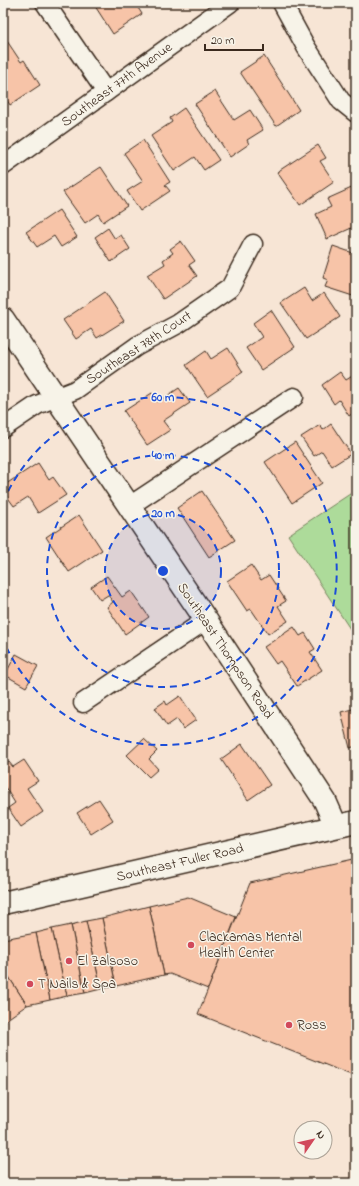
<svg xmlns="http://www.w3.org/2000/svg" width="359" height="1186" viewBox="0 0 359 1186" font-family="'Indie Flower',sans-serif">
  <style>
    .green { fill: #addb9a; stroke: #74825c }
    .building { fill: #f7c4a8; stroke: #3b2a1e }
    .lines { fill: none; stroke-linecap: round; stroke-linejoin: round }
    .minor-casing { stroke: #3b2a1e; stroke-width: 21 }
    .tertiary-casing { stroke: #3b2a1e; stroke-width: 25 }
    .minor { stroke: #f7f3e8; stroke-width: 18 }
    .tertiary { stroke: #f7f3e8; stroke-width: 22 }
    .ring { fill: none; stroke: #1d4ed8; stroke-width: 2; stroke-dasharray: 7 5 }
    .poi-dot { fill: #d1495b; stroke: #f7f3e8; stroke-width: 1.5 }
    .labels { text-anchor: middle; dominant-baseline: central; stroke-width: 3; stroke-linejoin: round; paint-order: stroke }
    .street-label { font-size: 14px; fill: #3b2a1e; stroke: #f7f3e8 }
    .poi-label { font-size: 14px; fill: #3b2a1e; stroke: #f7f3e8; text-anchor: start }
    .centre { fill: #1d4ed8; stroke: #f7f3e8; stroke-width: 2 }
    .ring-label { font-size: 12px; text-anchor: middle; font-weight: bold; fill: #1d4ed8; stroke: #f7f3e8; stroke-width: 3; stroke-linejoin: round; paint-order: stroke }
  </style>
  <rect width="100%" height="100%" fill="#f7e5d5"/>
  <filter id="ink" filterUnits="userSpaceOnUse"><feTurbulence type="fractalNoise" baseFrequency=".025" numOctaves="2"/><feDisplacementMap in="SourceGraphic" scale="8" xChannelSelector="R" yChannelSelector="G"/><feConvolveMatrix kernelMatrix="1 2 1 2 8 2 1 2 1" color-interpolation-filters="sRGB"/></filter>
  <g filter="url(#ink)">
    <!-- green -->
    <path class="green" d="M356,490V638L288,535Z"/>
    <!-- building -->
    <g class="building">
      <path d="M93,3H135L142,14L113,34Z"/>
      <path d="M7,41L21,62L24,60L40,85L10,105L3,94V43Z"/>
      <path d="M264,56L299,110L276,126L240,72Z"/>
      <path d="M215,91L234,120L250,110L263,130L247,140L249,144L230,157L195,104Z"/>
      <path d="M184,108L219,160L204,170L195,157L174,171L151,136L172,122L170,118Z"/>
      <path d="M143,140L170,182L165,185L170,191L140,211L127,191L143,181L124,153Z"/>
      <path d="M318,145L326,158L320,161L334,182L300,205L277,172Z"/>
      <path d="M101,167L127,206L103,222L98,214L85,223L63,192Z"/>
      <path d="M356,186V226L327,239L316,214L331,207L327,199Z"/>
      <path d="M59,210L77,237L61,247L54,236L37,247L26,232Z"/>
      <path d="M108,228L115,239L121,235L130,249L111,262L95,237Z"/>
      <path d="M181,241L195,261L189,265L197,276L163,299L147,275L165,264L163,260L173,253L170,249Z"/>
      <path d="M333,246L356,254V297L325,287L328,280L323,278Z"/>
      <path d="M304,288L312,301L324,293L340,317L306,339L281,303Z"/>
      <path d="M105,292L124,321L97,338L91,329L76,339L63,320Z"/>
      <path d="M271,310L295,347L261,370L246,348L262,337L253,323Z"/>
      <path d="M228,348L243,372L207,396L186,365L206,351L211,359Z"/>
      <path d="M340,372L346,380L354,375L356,379V411L349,416L339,400L334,404L322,385Z"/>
      <path d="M179,388L190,403L163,421L170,430L147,445L124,411L152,393L158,402Z"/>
      <path d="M331,424L351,454L332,466L322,451L314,456L301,437L320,425L323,430Z"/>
      <path d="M295,442L322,483L292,503L265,462Z"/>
      <path d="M38,463L49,480L53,477L66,495L38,513L28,497L14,506L3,491V486Z"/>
      <path d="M202,491L235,540L209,557L177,508Z"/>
      <path d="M79,515L102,550L69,572L46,537Z"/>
      <path d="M251,565L261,580L269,575L286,601L278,606L288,621L268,634L251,609L247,611L227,581Z"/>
      <path d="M107,576L122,597L131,591L149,617L125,634L107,607L113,602L108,595L100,600L91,587Z"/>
      <path d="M294,627L300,636L305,633L315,649L310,652L322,670L297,686L280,661L276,664L264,647Z"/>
      <path d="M16,654L38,666L26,687L5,675Z"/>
      <path d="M180,696L196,720L183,729L177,719L167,726L155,708L165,701L167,705Z"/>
      <path d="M356,708V746L350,748L341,712Z"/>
      <path d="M144,739L157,751L149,759L158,769L149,777L127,755Z"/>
      <path d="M242,744L270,785L248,800L221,759Z"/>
      <path d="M24,760L38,781L27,788L43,812L21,827L8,808L15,803L3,784V766L9,762L13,767Z"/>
      <path d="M99,799L113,820L91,834L77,813Z"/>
      <path d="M356,859V1077L198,1014L250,883Z"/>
      <path d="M188,897L236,917L208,989L170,974L164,975L149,906Z"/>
      <path d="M149,906L164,975L116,986L102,918Z"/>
      <path d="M102,918L116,986L101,989L86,921Z"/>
      <path d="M86,921L101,989L85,993L71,925Z"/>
      <path d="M71,925L85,993L67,996L52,929Z"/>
      <path d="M52,929L67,996L50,1000L36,933Z"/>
      <path d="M36,933L50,1000L27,1005L3,968V939Z"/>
      <path d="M3,968L27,1005L3,1022Z"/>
    </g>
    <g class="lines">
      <!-- minor casing -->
      <g class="minor-casing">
        <g id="minor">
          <path d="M45,3L106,92"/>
          <path d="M282,3L306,47L341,101L356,113"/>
          <path d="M3,166L230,3"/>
          <path d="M3,428L37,405L75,390L137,346L178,324L230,288L253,244"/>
          <path d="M128,507L294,397"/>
          <path d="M83,703L206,620"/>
        </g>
      </g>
      <!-- tertiary casing -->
      <g class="tertiary-casing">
        <g id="tertiary">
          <path d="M3,319L206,620L325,801L336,826"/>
          <path d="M3,903L356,822"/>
        </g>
      </g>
      <!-- minor -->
      <use href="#minor" class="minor"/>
      <!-- tertiary -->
      <use href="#tertiary" class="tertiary"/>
    </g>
  </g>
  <!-- distance rings -->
  <circle cx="163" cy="571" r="58" fill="#1d4ed8" fill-opacity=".12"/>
  <g class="ring">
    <circle cx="163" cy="571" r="58"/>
    <circle cx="163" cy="571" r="116"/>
    <path d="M3 502A174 174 0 1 1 3 640"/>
  </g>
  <!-- markers -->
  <g class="poi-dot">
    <circle cx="191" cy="945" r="4"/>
    <circle cx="69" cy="961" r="4"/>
    <circle cx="30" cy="984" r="4"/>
    <circle cx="289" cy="1025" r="4"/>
  </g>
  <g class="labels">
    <!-- street labels -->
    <g class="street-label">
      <text transform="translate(117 85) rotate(-36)">Southeast 77th Avenue</text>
      <text transform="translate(139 348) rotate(-33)">Southeast 78th Court</text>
      <text transform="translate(225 651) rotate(56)">Southeast Thompson Road</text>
      <text transform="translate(180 863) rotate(-13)">Southeast Fuller Road</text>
    </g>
    <!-- poi labels -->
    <g class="poi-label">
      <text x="199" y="937">Clackamas Mental<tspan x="199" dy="16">Health Center</tspan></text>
      <text x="77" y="961">El Zalsoso</text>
      <text x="38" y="984">T Nails &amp; Spa</text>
      <text x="297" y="1025">Ross</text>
    </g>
  </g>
  <circle cx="163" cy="571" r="6" class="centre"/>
  <g class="ring-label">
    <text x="163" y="401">60 m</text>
    <text x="163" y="459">40 m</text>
    <text x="163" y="517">20 m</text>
  </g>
  <!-- margin -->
  <rect width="359" height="1186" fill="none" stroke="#f7f3e8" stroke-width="16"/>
  <rect x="8" y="8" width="343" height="1170" fill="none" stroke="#3b2a1e" stroke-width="1.5" filter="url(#ink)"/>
  <!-- north arrow -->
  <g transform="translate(313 1140) rotate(56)"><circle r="19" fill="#f7f3e8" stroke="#aca397"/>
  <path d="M0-3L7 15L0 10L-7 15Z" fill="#d1495b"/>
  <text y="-6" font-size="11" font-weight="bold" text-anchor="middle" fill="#3b2a1e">N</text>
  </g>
  <!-- scale -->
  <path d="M205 44v6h58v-6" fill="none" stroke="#3b2a1e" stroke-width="2"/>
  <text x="211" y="44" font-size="12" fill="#3b2a1e" stroke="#f7f3e8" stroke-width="3" paint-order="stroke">20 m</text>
</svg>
